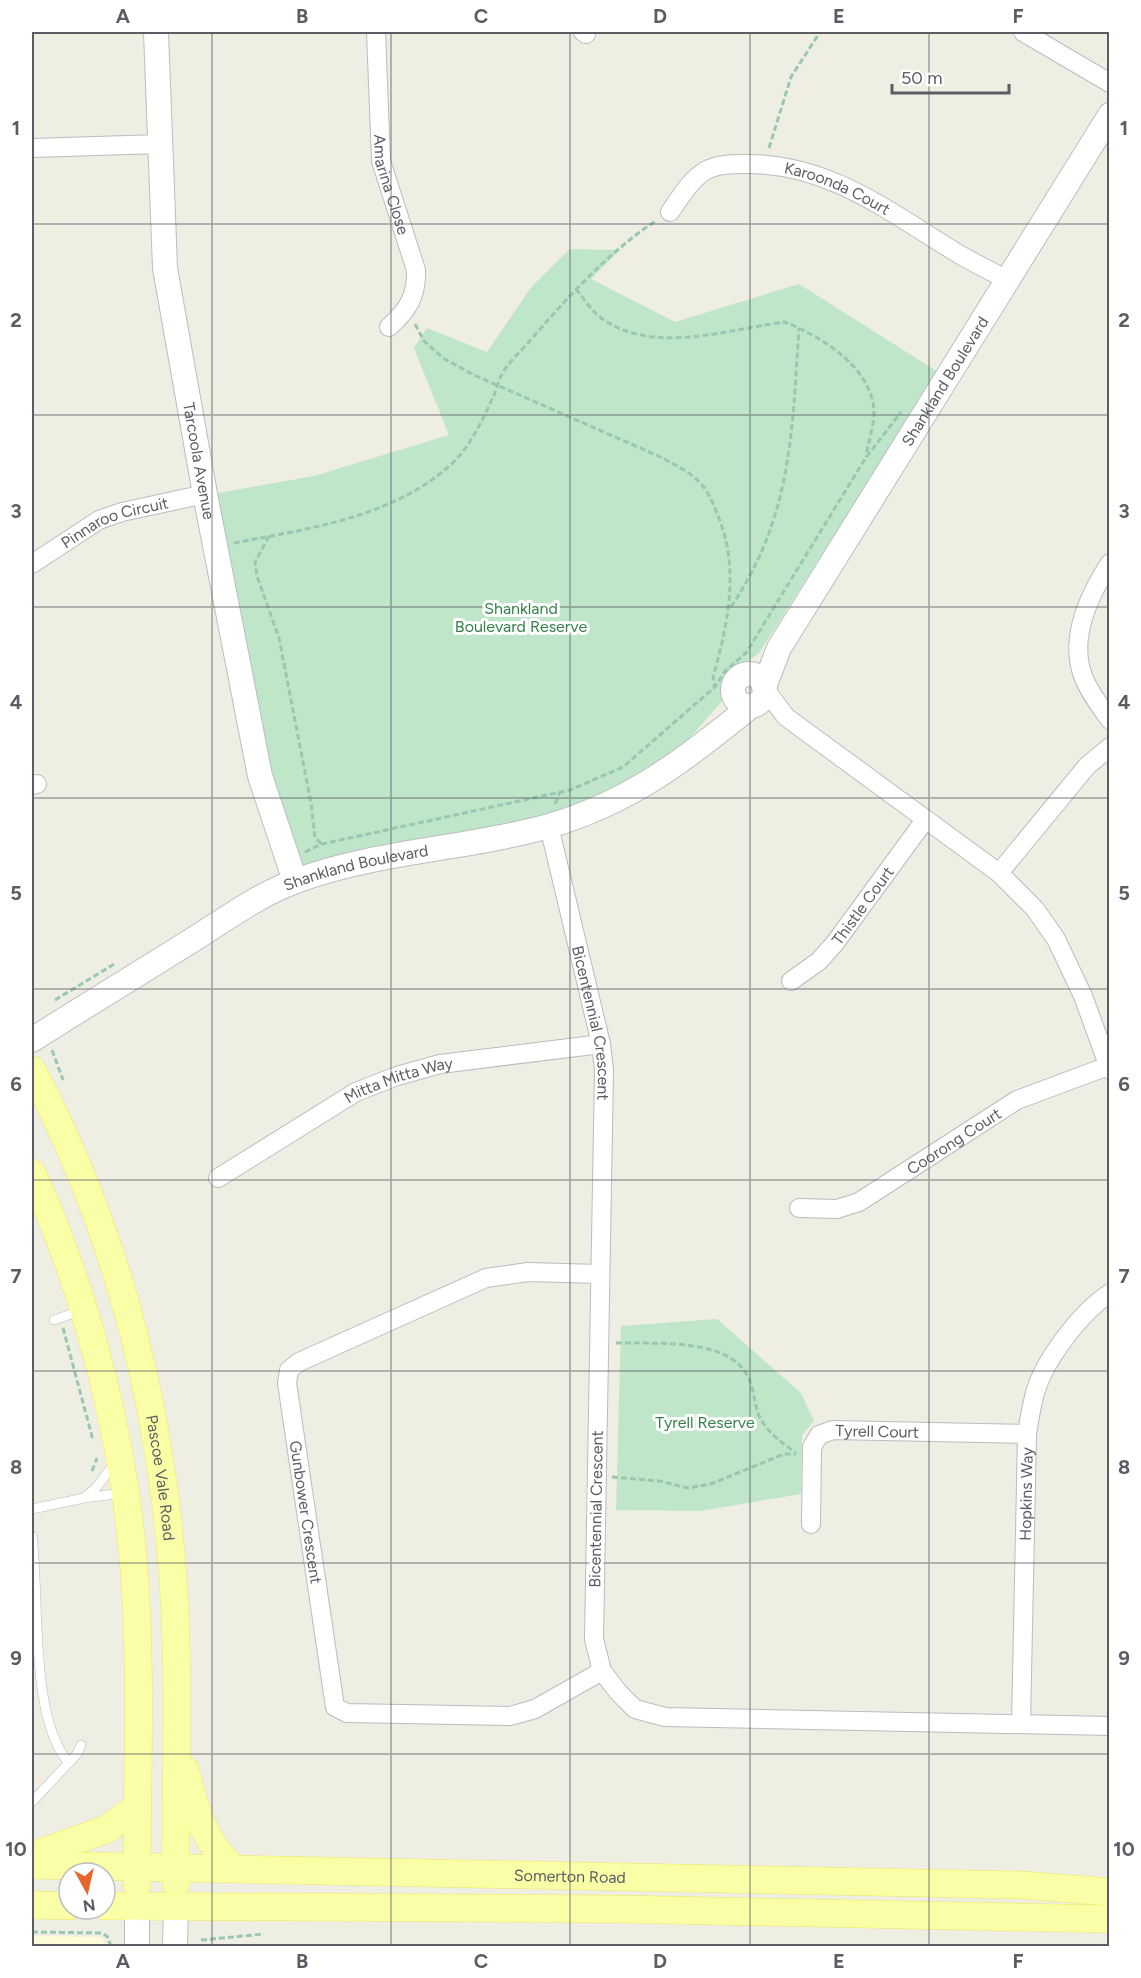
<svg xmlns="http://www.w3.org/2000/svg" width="1141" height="1978" viewBox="0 0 1141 1978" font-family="Figtree,sans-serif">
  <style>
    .commercial { fill: #fefdd8 }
    .green { fill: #bfe6c8 }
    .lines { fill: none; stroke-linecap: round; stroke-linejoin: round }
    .lane-casing { stroke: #bbbbc2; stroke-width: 10 }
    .street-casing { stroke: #bbbbc2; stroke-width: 20 }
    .secondary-casing { stroke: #bcbdc4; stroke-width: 26 }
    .primary-casing { stroke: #f1e759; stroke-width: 28 }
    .path { stroke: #99c7b0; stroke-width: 3; stroke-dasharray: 6 3; stroke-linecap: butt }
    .lane { stroke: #fff; stroke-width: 9 }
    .street { stroke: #fff; stroke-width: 18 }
    .secondary { stroke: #fff; stroke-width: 24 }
    .primary { stroke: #faffa7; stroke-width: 27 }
    .grid { fill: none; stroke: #5b5d64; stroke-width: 1.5; stroke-opacity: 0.55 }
    .labels { text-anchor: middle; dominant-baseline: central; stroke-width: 6; stroke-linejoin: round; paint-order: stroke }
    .street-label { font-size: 16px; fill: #5b5d64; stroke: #fff }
    .park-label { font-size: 16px; fill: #348249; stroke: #fff }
    .neatline { fill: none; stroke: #5b5d64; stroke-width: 2 }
    .grid-label { font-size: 20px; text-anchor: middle; font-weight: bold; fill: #5b5d64 }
  </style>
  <rect width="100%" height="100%" fill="#eeeee3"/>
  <!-- commercial -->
  <path class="commercial" d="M32,1936L101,1937L106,1946H32Z"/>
  <!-- green -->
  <g class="green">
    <path d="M570,249L620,250L591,279L675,322L799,284L938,372L759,653L730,674L722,701L688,740L650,772L563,811L316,866L304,865L295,857L267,774L213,494L314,476L449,435L414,348L427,328L487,352L532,286Z"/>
    <path d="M717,1319L801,1393L814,1421L802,1435L801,1494L700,1511L616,1510L621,1326Z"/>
  </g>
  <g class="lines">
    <!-- lane casing -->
    <g class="lane-casing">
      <g id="lane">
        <path d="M54,1320L80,1311"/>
        <path d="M86,1496L96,1488L114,1464"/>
        <path d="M32,1509L84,1498L123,1493"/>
        <path d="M32,1536C40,1596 29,1718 69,1763"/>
        <path d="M32,1802L77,1754L81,1745"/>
      </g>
    </g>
    <!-- street casing -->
    <g class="street-casing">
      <g id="street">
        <path id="s1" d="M376,32L381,161L416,270C417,296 408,310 389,327"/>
        <path d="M583,32L586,34"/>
        <path d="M1023,32L1110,83"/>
        <path d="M32,148L160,144"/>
        <path id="s2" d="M670,212C680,198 690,180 705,171C717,164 733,164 746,164C831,163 893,215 962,256C977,264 992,272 1007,280"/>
        <path d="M1110,563C1089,595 1069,638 1083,676C1089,692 1100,706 1110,720"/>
        <path id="s3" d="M32,564L99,520L122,512L205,494"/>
        <path d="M765,689L786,717L999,873L1035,909L1056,939L1083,996L1110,1070"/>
        <path d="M32,785L37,784"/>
        <path id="s4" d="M549,826L601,1044L604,1070L594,1639L602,1671L618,1692L635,1709L665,1717L1110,1726"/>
        <path d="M999,873L1087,766L1110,747"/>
        <path id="s5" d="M791,981L819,961L835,943L925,820"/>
        <path id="s6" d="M218,1178L356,1092L397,1076L440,1064L601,1044"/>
        <path id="s7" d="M799,1208L837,1209L859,1202L1017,1100L1108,1066"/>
        <path id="s8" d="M600,1274L528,1272L486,1278L299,1362L289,1370L287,1383L335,1707L347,1713L510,1716L535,1709L602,1671"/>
        <path id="s9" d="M811,1524L812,1447L819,1435L833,1430L1027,1434"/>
        <path id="s10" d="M1021,1724L1027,1434C1029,1421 1031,1409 1034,1397C1042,1362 1081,1312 1110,1293"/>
      </g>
    </g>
    <!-- secondary casing -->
    <g class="secondary-casing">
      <g id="secondary">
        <path id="s11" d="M156,32L165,268L205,494L260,776L295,881"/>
        <circle cx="749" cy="690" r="16"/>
        <path id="s12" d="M764,687L779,648L1110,115"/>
        <path id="s13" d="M32,1040C85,1006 140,973 194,939C226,919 260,894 296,881C377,851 467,849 549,826C631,802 686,759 751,706"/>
        <path d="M137,1907V1946"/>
        <path d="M175,1946L176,1907"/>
      </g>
    </g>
    <!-- primary casing -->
    <g class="primary-casing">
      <g id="primary">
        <path id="s14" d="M32,1070C112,1221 156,1384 171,1554C181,1663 175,1775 176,1884"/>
        <path d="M32,1173C91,1302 129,1458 136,1599C141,1694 137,1790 137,1885"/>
        <path d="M185,1770C196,1810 202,1840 234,1869"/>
        <path d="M32,1860L40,1853L107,1829L137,1807"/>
        <path id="s15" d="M32,1865L1022,1885L1110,1892"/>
        <path d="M32,1905L69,1906"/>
        <path d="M105,1906L619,1909L1110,1919"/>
      </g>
    </g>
    <!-- path -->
    <g class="path">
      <path d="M769,148L791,77L820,32"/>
      <path d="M576,289C584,299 593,313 604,320C657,355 727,329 785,322C822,337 875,369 874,415C873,429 868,443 866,457"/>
      <path d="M415,324L424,341L443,358L474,375L663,458C676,466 691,472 701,484C709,492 714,506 718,516C740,569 728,624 713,677L715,687"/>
      <path d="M269,536L255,562L257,576L279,638L311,803L315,838L322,844"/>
      <path d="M234,543C307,529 389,518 447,468C469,450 482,421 494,395C497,389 498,381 502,374C508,363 520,352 528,343C567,298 607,253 657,220"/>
      <path d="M731,607C792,516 792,433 799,328"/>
      <path d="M555,804L560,792"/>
      <path d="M305,852L322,844L570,790L623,767L715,687L725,671L746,653L865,459L901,412"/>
      <path d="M55,1000L116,963"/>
      <path d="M52,1050L63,1080"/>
      <path d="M63,1328L93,1440"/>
      <path d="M616,1343C653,1344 729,1337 748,1377C754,1388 754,1402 758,1413C764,1430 782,1443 796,1453"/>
      <path d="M92,1471L97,1458"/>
      <path d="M612,1477L659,1481L688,1488L711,1484L784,1454H796"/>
      <path d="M32,1932L101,1933L107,1936L111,1946"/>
      <path d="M201,1940L264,1934"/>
    </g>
    <!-- lane -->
    <use href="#lane" class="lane"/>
    <!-- street -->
    <use href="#street" class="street"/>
    <!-- secondary -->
    <use href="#secondary" class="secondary"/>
    <!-- primary -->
    <use href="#primary" class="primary"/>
  </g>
  <!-- grid -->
  <path class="grid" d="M212,32V1946M391,32V1946M570,32V1946M750,32V1946M929,32V1946M32,224H1110M32,415H1110M32,607H1110M32,798H1110M32,989H1110M32,1180H1110M32,1371H1110M32,1563H1110M32,1754H1110"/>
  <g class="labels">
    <!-- street labels -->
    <g class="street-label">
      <text stroke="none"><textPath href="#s1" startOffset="154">Amarina Close</textPath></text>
      <text stroke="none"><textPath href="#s2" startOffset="192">Karoonda Court</textPath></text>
      <text stroke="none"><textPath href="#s12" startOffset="356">Shankland Boulevard</textPath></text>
      <text stroke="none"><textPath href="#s11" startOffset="432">Tarcoola Avenue</textPath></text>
      <text stroke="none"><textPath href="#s3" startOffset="94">Pinnaroo Circuit</textPath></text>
      <text stroke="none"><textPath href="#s13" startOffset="370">Shankland Boulevard</textPath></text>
      <text stroke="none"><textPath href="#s5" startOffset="105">Thistle Court</textPath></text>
      <text stroke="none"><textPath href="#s4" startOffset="202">Bicentennial Crescent</textPath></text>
      <text stroke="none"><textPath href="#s6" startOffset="207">Mitta Mitta Way</textPath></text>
      <text stroke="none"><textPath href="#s7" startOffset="174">Coorong Court</textPath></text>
      <text stroke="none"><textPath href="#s9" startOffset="150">Tyrell Court</textPath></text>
      <text stroke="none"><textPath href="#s14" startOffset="430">Pascoe Vale Road</textPath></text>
      <text stroke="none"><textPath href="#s10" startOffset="230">Hopkins Way</textPath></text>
      <text transform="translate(596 1509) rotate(-89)">Bicentennial Crescent</text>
      <text stroke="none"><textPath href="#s8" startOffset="476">Gunbower Crescent</textPath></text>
      <text stroke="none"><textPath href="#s15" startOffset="538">Somerton Road</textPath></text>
    </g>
    <!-- park labels -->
    <g class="park-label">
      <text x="521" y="608">Shankland<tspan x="521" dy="18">Boulevard Reserve</tspan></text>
      <text x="705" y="1422">Tyrell Reserve</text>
    </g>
  </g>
  <!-- border -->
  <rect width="1141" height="1978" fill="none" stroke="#ffffff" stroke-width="66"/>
  <!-- north arrow -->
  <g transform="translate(87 1891) rotate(172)"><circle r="28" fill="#ffffff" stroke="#bdbec1" stroke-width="1.5"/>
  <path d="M0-4.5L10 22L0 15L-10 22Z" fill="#e9652e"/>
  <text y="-9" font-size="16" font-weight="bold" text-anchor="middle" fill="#5b5d64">N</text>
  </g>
  <!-- scale -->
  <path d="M892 84v9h117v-9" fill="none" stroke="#5b5d64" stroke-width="3"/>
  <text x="901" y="84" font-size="18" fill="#5b5d64" stroke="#ffffff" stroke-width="4.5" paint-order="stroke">50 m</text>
  <rect x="33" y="33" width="1075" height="1912" class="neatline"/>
  <g class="grid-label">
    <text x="123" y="23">A</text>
    <text x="302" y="23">B</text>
    <text x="481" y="23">C</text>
    <text x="660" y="23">D</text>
    <text x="839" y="23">E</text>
    <text x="1018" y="23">F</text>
    <text x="16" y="135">1</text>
    <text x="1124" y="135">1</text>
    <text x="16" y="327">2</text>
    <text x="1124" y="327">2</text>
    <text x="16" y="518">3</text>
    <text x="1124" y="518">3</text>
    <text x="16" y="709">4</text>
    <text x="1124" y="709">4</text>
    <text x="16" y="900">5</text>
    <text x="1124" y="900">5</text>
    <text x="16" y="1091">6</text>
    <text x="1124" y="1091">6</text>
    <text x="16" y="1283">7</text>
    <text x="1124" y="1283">7</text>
    <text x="16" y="1474">8</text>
    <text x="1124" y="1474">8</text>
    <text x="16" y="1665">9</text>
    <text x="1124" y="1665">9</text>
    <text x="16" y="1856">10</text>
    <text x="1124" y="1856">10</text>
    <text x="123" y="1968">A</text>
    <text x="302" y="1968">B</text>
    <text x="481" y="1968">C</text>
    <text x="660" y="1968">D</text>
    <text x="839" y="1968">E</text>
    <text x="1018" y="1968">F</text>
  </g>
</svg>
